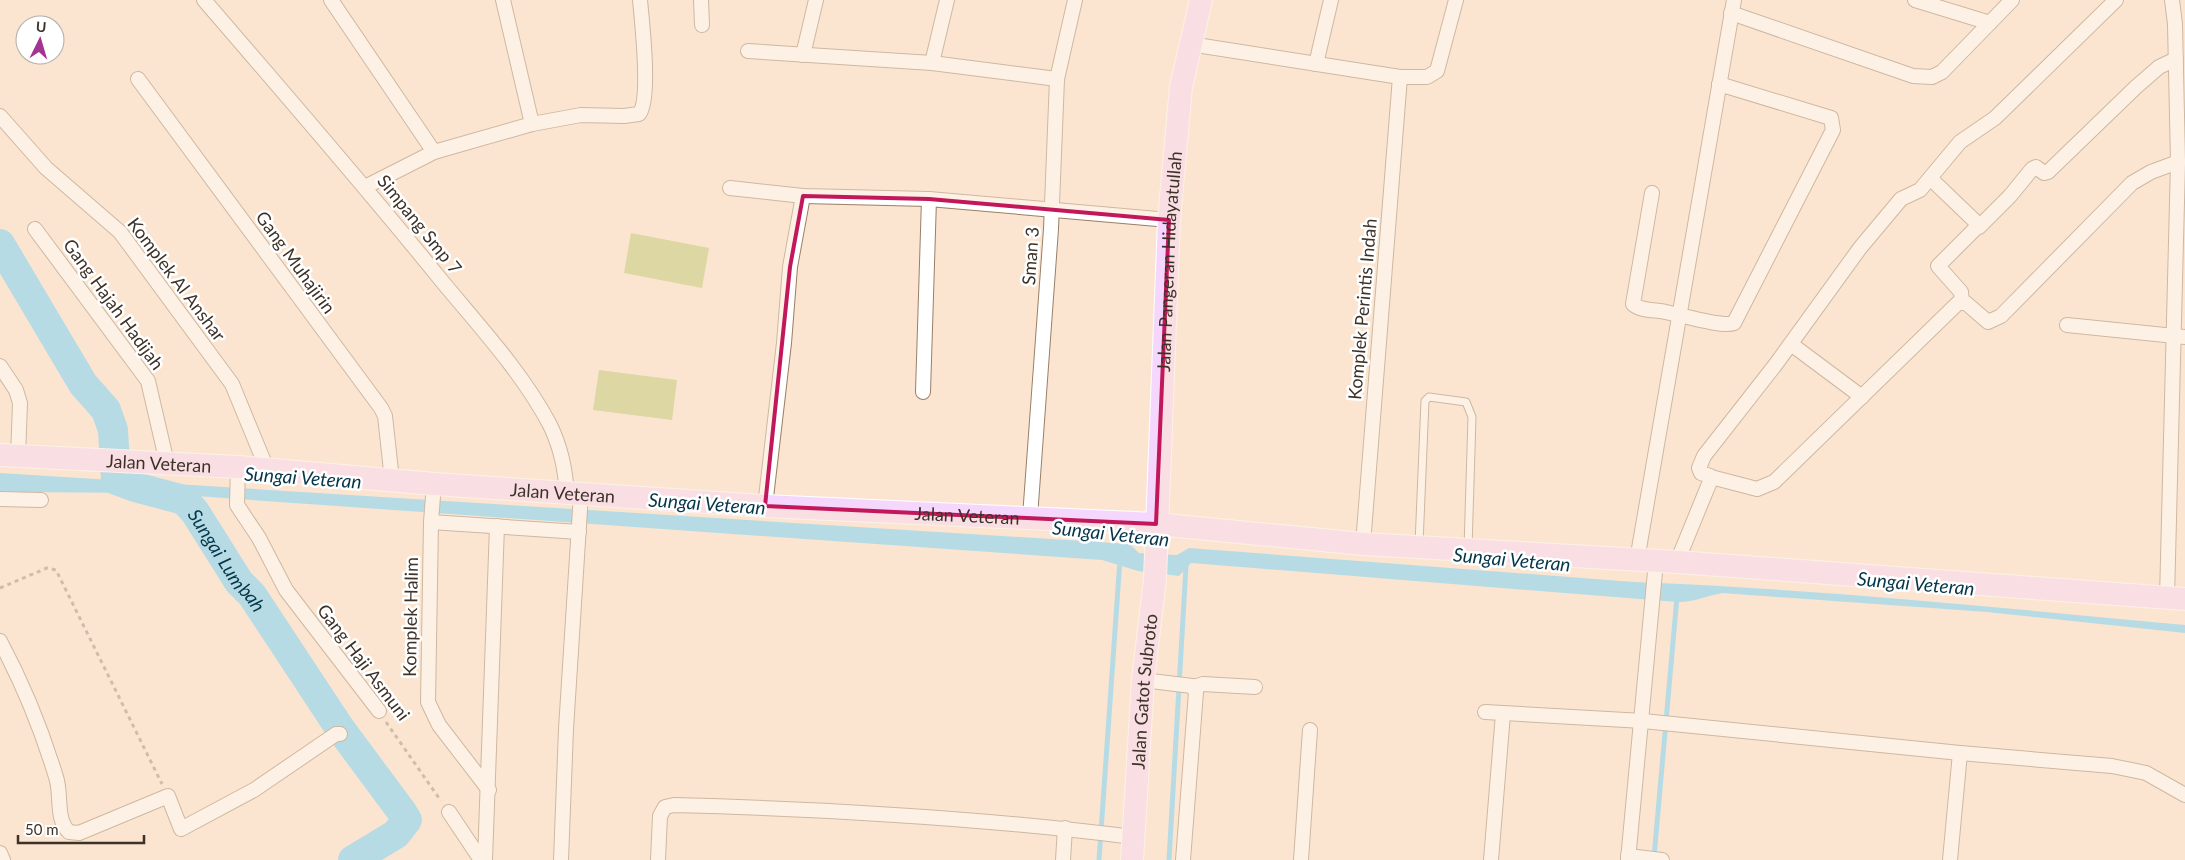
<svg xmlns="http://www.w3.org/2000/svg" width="2185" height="860" viewBox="0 0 2185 860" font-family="Lato,sans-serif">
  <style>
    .green { fill: #b9c56d }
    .water { fill: #64cffe }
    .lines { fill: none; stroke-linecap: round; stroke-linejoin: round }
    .stream { stroke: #64cffe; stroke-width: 5 }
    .river { stroke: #64cffe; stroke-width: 30 }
    .service-casing { stroke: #988067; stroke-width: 9 }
    .minor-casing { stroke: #988067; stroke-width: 16 }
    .primary-casing { stroke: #fff; stroke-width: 24 }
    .path { stroke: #9b8b7b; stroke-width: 3; stroke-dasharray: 4 4; stroke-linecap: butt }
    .service { stroke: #fff; stroke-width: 7 }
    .minor { stroke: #fff; stroke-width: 14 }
    .primary { stroke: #f5d7fd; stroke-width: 22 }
    .marked { fill: none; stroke: #c2185b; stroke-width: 4; stroke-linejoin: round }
    .labels { text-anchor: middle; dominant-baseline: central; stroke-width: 5; stroke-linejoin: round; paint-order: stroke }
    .street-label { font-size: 18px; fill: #3d3228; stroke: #fff }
    .water-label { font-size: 19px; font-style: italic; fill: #05374a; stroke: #fff }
  </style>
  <rect width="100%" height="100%" fill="#fbe5d0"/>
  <!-- green -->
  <g class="green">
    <path d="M631,233L709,248L702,288L624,273Z"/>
    <path d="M599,370L677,380L672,420L593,410Z"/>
  </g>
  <!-- water -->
  <path class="water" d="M0,473L1130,544L1139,553L1177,555L1189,548L1634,582C1818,589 2002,608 2185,625V633L1987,612L1722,593C1707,596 1691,603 1677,602L1191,563L1179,576L1138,571L1102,560L153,493L0,492Z"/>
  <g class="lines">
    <!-- stream -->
    <g class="stream">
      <path d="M1654,857L1677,597"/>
      <path d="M1099,860L1120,559"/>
      <path d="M1169,860L1186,566"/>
    </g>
    <!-- river -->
    <path class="river" id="s1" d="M0,244L83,384L106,410L113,430L116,480L135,487L184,500L195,512L239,582L252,595L339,727L402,812L407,820L396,834L353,860"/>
    <!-- service casing -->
    <g class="service-casing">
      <path id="service" d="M1419,544L1425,401L1429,397L1466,402L1472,417L1468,548"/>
    </g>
    <!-- minor casing -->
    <g class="minor-casing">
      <g id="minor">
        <path d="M204,0C284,93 364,185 441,280C479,326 522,372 550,425C561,448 565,468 567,494"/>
        <path d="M331,0L434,152"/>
        <path d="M701,0L702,25"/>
        <path d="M1915,0L1990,23"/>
        <path d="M1731,13L1913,76L1932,77L1942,72L2012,0"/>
        <path d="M1190,44L1400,77H1427L1437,71L1456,0"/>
        <path d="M748,51L932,63L1057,79"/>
        <path d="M803,55L816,0"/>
        <path d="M932,63L947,0"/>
        <path d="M1316,64L1331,0"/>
        <path d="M138,79L381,408L385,416L392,480"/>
        <path d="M0,116L46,168L120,232L232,384L267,469"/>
        <path d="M532,124L581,115L624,116L639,114C651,100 642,22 640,0"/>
        <path d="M1930,178L1979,225L1938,266L1961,292L1962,302"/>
        <path d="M365,187L434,152L532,124L503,0"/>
        <path d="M730,188L803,196L929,199L1169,220"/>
        <path d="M1652,193L1633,304C1639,310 1651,310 1660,311C1676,313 1722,328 1734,323L1833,130L1831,118L1719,84"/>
        <path d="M1979,227L2010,196L2032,169L2036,167L2044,173L2048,172L2136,87L2159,67L2176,59"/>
        <path d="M35,229L148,381L167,463"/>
        <path d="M2067,325L2185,337"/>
        <path d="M1791,344L1862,397"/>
        <path d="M0,366L16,390L20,403L18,457"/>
        <path d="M923,392L929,199"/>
        <path d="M238,467L237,505L259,538L286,590L379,711"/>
        <path d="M1711,477L1757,489L1774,482L1958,303H1966L1988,322L2001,316L2132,183L2151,172L2178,162"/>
        <path d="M434,484L431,522L428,702L439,725L489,790"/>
        <path d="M0,499L41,500"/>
        <path d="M765,506L784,343L790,267L803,196"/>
        <path d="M1030,517L1051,229L1057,79L1075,0"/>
        <path d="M431,522L579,532"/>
        <path d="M1363,544L1400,77"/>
        <path d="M1637,560L1734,0"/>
        <path d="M1677,562L1711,479L1710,476L1701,473L1699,468L1704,456L1776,364L1860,248L1901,199L1920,190L1960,142L1995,118L2116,0"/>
        <path d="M2167,598L2178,162L2175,24L2172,0"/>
        <path d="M0,641C23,684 42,731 56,777C62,794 55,819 69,832L79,833L168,796L181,829L254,790L336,734H340"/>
        <path d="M1143,680L1192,686L1196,692L1183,860"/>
        <path d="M1194,687L1203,684L1255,687"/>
        <path d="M1485,712L1643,721L1960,753L2112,766L2146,773L2185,795"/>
        <path d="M449,812L481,860"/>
        <path d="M0,853L3,860"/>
        <path d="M1628,856L1662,860"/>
        <path d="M485,860L497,526"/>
        <path d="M561,860L566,729L581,494"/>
        <path d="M658,860L660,816L665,807L674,805C827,809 982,818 1133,837"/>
        <path d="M1063,860L1065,828"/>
        <path d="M1301,860L1310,730"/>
        <path d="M1491,860L1503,714"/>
        <path d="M1628,860L1656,561"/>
        <path d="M1950,860L1960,753"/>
      </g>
    </g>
    <!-- primary casing -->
    <g class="primary-casing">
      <g id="primary">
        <path id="s2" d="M0,455L238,467L434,484L765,506L1156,524L1363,544L1677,562L2185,599"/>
        <path id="s3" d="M1132,860L1143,680L1155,579L1169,220L1181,87L1201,0"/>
      </g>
    </g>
    <!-- path -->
    <g class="path">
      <path d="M0,588L47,568L56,570L162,784"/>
      <path d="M386,722L441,801"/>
    </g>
    <!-- service -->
    <use href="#service" class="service"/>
    <!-- minor -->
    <use href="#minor" class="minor"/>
    <!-- primary -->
    <use href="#primary" class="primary"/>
  </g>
  <!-- marked area -->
  <path d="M0 0H2185V860H0ZM803,196L929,199L1169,220L1156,524L765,506L790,267Z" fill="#fbe5d0" fill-opacity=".55" fill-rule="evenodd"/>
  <path class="marked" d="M803,196L929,199L1169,220L1156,524L765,506L790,267Z"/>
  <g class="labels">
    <!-- street labels -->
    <g class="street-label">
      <text transform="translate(420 224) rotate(51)">Simpang Smp 7</text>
      <text transform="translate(1030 256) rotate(-86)">Sman 3</text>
      <text stroke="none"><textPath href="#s3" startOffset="600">Jalan Pangeran Hidayatullah</textPath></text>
      <text transform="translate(296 262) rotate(54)">Gang Muhajirin</text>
      <text transform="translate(177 279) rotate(53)">Komplek Al Anshar</text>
      <text transform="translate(114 304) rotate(54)">Gang Hajah Hadijah</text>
      <text transform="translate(1362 309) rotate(-85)">Komplek Perintis Indah</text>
      <text stroke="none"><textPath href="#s2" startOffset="159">Jalan Veteran</textPath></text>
      <text stroke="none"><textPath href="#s2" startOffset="564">Jalan Veteran</textPath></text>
      <text stroke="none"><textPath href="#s2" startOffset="969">Jalan Veteran</textPath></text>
      <text transform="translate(410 617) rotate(-89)">Komplek Halim</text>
      <text transform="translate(364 662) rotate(53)">Gang Haji Asmuni</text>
      <text stroke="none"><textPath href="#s3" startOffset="169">Jalan Gatot Subroto</textPath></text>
    </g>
    <!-- water labels -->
    <g class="water-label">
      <text transform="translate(303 477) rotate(4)">Sungai Veteran</text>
      <text transform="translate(707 503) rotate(4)">Sungai Veteran</text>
      <text transform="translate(1111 533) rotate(6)">Sungai Veteran</text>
      <text transform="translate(1512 559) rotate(5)">Sungai Veteran</text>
      <text stroke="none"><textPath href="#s1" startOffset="414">Sungai Lumbah</textPath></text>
      <text transform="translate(1916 583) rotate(5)">Sungai Veteran</text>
    </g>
  </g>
  <!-- north arrow -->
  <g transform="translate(40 40) rotate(5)"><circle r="24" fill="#ffffff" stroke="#b1ada9"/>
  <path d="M0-4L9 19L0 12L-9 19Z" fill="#a43491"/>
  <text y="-8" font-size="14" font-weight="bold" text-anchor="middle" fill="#3d3228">U</text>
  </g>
  <!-- scale -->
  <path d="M18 835v8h126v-8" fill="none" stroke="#3d3228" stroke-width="2.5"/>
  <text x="25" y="835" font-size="15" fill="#3d3228" stroke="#ffffff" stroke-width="4" paint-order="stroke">50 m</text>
</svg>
